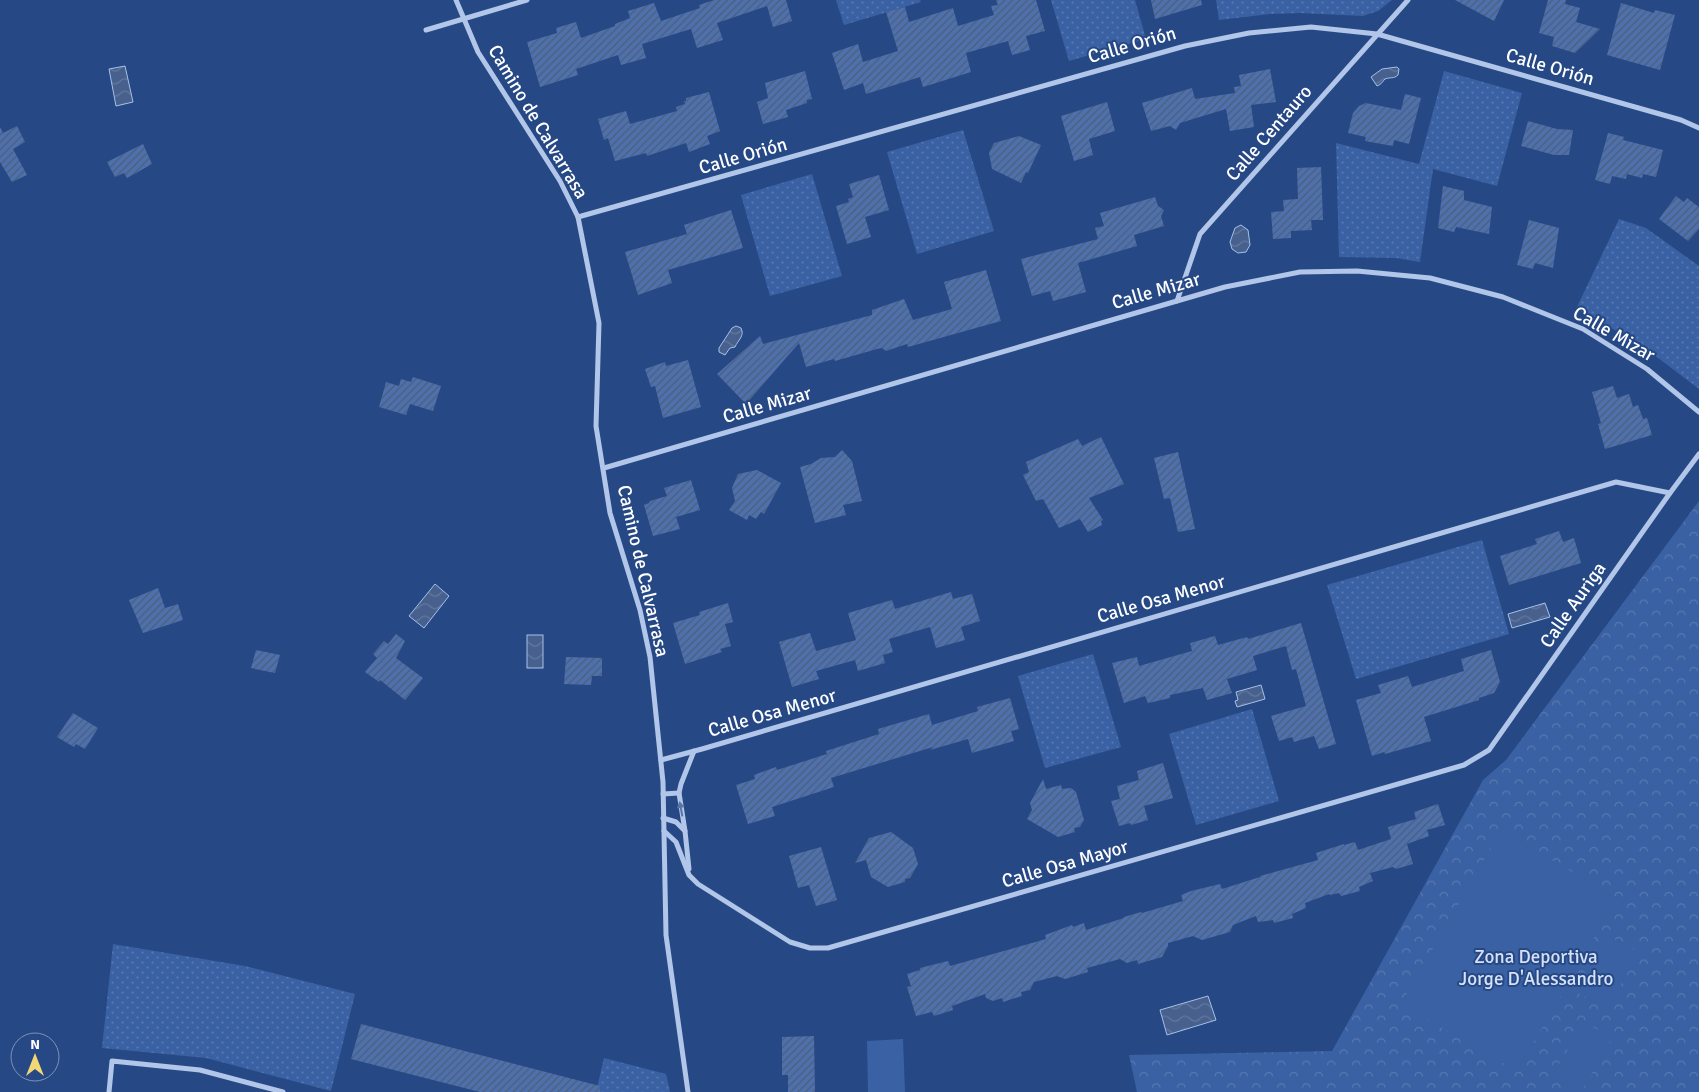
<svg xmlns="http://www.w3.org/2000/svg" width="1699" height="1092" viewBox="0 0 1699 1092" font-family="Signika,sans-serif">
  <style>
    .grass { fill: url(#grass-dots) }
    .park { fill: url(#park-crowns) }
    .pitch { fill: #3a61a3 }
    .water { fill: url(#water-waves); stroke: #a5c0e9 }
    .building { fill: url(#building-hatch) }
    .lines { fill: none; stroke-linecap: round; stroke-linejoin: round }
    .minor { stroke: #b1c6e8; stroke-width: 5 }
    .oneway { fill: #5775a8 }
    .labels { text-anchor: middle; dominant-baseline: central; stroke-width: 4; stroke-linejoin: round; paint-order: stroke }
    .street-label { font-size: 19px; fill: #fff; stroke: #264986 }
    .park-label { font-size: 19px; fill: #d5e1f7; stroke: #264986 }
  </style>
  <defs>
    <pattern id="grass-dots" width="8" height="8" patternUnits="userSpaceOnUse" patternTransform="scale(1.25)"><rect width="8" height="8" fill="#3a61a3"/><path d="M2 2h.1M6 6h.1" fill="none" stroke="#5879b1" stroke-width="1.8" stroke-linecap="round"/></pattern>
    <pattern id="park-crowns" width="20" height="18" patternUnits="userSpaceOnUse" patternTransform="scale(1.25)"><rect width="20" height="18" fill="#3a61a3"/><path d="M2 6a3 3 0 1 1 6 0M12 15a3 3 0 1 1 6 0" fill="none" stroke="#5879b1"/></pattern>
    <pattern id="water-waves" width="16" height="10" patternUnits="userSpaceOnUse" patternTransform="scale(1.25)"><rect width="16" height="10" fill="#47608d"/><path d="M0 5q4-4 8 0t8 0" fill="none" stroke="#63789e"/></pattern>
    <pattern id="building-hatch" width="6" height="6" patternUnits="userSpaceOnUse" patternTransform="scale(1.25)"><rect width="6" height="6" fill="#4e71ae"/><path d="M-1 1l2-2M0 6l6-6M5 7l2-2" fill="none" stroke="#4d5d78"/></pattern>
  </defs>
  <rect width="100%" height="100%" fill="#264986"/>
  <!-- grass -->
  <g class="grass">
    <path d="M836,0H920L921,2L844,25Z"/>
    <path d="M1051,0H1135L1146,39L1069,61Z"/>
    <path d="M1216,0H1392L1378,11L1363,16L1300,13L1270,14L1219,20Z"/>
    <path d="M1444,71L1522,93L1497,186L1433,169L1420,262L1396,258L1339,257L1336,143L1419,164Z"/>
    <path d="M963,130L994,231L917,254L887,152Z"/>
    <path d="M812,174L842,276L770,296L741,195Z"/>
    <path d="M1619,219L1646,228L1699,266V389L1657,357L1622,334L1576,309Z"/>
    <path d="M1482,540L1509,634L1356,679L1327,585Z"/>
    <path d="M1093,654L1121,747L1045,768L1018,676Z"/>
    <path d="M1252,709L1279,801L1196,825L1169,734Z"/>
    <path d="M113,944L245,966L355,994L331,1091L206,1058L102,1048Z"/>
    <path d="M604,1058L666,1074L670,1092H596Z"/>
  </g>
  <!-- park -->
  <path class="park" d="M1699,501V1092H1137L1129,1055L1332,1051L1483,780L1506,760Z"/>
  <!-- pitch -->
  <g class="pitch">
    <path d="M1501,831L1617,898L1517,1071L1401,1004Z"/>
    <path d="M1610,937L1639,952L1607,1009L1578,993Z"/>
    <path d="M1584,1022L1612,1038L1581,1092H1576L1551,1078Z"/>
    <path d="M903,1039L905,1092H868L867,1041Z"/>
  </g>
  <!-- water -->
  <g class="water">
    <path d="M125,66L133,102L116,106L109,69Z"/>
    <path d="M1397,67L1399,69L1398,75C1394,79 1390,77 1385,79C1382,82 1382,84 1377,86L1371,77L1382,69Z"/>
    <path d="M1241,225L1248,230L1250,245L1246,252L1238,253L1232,249L1230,242L1235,228Z"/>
    <path d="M736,326L741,328C745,336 738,340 735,347L730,348L725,355L719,352V348L732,328Z"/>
    <path d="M435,584L449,596L424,628L409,616Z"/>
    <path d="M1545,603L1550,617L1512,628L1508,614Z"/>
    <rect x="527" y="635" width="16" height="33"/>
    <path d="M1261,685L1265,699L1237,707L1235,701L1238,700L1236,692Z"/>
    <path d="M1208,996L1216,1020L1167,1035L1160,1010Z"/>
  </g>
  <!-- building -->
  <g class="building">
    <path d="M714,0H786L792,21L773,27L767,6L717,23L723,40L697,48L691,29L642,44L646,58L621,65L618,55L576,69L578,75L540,87L527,42L557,33L556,28L576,22L581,38L615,26V24L630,18L628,11L654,3L661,21L700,8L699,5Z"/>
    <path d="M996,0H1036L1045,31L1026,36L1030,50L1012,55L1008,41L966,53L971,72L923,87L920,77L866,94L863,83L844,90L832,53L858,44L863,62L898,51L886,12L905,7L909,22L953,8L958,26L994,15L991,6L998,5Z"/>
    <path d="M1151,0H1201L1202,5L1155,19Z"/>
    <path d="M1455,0H1504L1494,21Z"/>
    <path d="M1548,0H1566L1565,4L1580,8L1576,22L1600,29L1575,53L1552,46L1554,37L1539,33Z"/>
    <path d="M1621,3L1654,13L1655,10L1675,15L1660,70L1607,55Z"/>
    <path d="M1270,69L1276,102L1251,105L1254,127L1230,131L1226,109L1180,123L1176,130L1170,126L1151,131L1142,103L1192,88L1195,99L1235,93L1234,87L1241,86L1239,75Z"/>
    <path d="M805,71L812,99L807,100V103L786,110L788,117L763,124L757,102L768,98L765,83Z"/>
    <path d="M709,92L720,131L707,136L710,144L689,152L686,143L647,156L646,153L615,161L608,138L604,140L598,119L626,111L630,124L677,111L676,107L685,104L684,101H686V98Z"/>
    <path d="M1405,94L1421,98L1409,144L1394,140L1393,146L1365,141L1366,137L1348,133L1353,113L1359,106L1366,103L1401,110Z"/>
    <path d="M1107,102L1115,131L1089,139L1093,155L1074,161L1061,116Z"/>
    <path d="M1528,121L1557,129L1573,130L1569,155H1554L1521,146Z"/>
    <path d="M17,126L25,142L13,149L27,175L12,182L0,162V127L3,133Z"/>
    <path d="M1608,133L1624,137L1623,140L1663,150L1656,177L1643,174L1642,178L1627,174L1626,179L1612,176L1610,184L1595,180Z"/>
    <path d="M1019,136L1041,145L1028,173L1026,172L1021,183L992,169L989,153L994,143Z"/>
    <path d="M143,144L152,164L127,178L124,173L115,177L107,162Z"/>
    <path d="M1321,167L1323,220H1311L1312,230L1291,231V238L1273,239L1271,212L1284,211L1283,200L1298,199L1297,168Z"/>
    <path d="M879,175L889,210L865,217L871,237L847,244L836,206L849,202L848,199L853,197L849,184Z"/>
    <path d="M1443,186L1464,191V200L1492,207L1489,234L1456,227L1454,232L1438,228Z"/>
    <path d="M1676,196L1684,202L1687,198L1699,207V229L1688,241L1659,219Z"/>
    <path d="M1155,197L1158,206L1164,210L1161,216L1164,226L1134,235L1137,246L1078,263L1086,292L1053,301L1050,291L1032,296L1021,259L1098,239L1095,228L1104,226L1100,213Z"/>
    <path d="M731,210L743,248L668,270L672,283L638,295L625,252L687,234L684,225Z"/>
    <path d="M1529,220L1559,228L1553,268L1535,263L1533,269L1517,265Z"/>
    <path d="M986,270L1001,321L908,347L907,344L886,351L882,348L877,349L835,361L834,359L806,367L799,343L746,404L717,374L760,336L763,344L872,315V310L904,299L913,320L952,309L944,282Z"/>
    <path d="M688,360L701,407L663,418L655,386L651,387L645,369L665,362L666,366Z"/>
    <path d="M413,377L441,386L433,411L410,404L406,415L379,407L386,382L399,386L401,379L411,382Z"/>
    <path d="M1613,386L1617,398L1629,394L1633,407L1638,405L1643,419L1647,418L1652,435L1605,449L1598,424L1601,423L1592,392Z"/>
    <path d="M1101,437L1124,484L1089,498L1103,520L1101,521L1102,525L1088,532L1080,519L1059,528L1043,499L1036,501L1023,475L1029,472L1026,462L1078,439L1082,446Z"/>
    <path d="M842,450L852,461L862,501L843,505L846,515L815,523L800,467L811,464L821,458L835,457Z"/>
    <path d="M1178,452L1195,529L1178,532L1170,498L1164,499L1154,458Z"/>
    <path d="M757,470L781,483L764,514L761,512L756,519L749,515L747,520L729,510L735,501L732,488L738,474Z"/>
    <path d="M691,480L700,510L676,517L680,529L653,536L644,505L649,503L650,501L667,496L664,488Z"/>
    <path d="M1559,531L1563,542L1574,538L1581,563L1509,585L1500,556L1537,544L1535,539Z"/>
    <path d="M158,588L165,608L178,604L183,620L143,633L129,600Z"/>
    <path d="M951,592L953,599L972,594L980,621L961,627L965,640L936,648L930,627L889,639L893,652L883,655L885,663L858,671L855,660L816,671L819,679L792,687L779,642L810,633L816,651L856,640L848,613L892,600L895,609Z"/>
    <path d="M728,603L733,622L725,624L731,646L720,649L722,652L685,664L673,623L700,615L699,612Z"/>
    <path d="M1301,623L1336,744L1319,749L1314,736L1294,742L1292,737L1279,741L1271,716L1306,706L1296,669L1292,670L1286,646L1253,656L1257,670L1227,679L1232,693L1207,700L1203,688L1170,695V698L1153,702L1148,703L1145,696L1124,703L1112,663L1137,657L1139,666L1192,651L1190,643L1215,636L1218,645L1247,637L1248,639Z"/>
    <path d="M396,634L405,641L396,658L423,678L405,700L380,680L379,682L365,672L377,658L373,654L384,641L388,644Z"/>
    <path d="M256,650L280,655L275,673L251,668Z"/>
    <path d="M1491,650L1500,682L1494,693L1479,698V700L1424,717L1431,741L1385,754L1384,752L1372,756L1356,700L1381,693L1378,685L1408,676L1412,687L1464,671L1461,659Z"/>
    <path d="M566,657L602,658V676H592L591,685L564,684Z"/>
    <path d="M1010,698L1019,729L1011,731L1014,741L972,753L968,739L930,750L933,747L831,778L834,787L772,807L775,816L748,824L736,785L755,779L754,775L776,767L777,770L827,754L826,751L879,734L878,729L929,714L932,725L978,711L977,707Z"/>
    <path d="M73,713L98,728L85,749L76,744L74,747L57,737Z"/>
    <path d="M1163,763L1173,798L1144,806L1148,820L1131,825L1130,823L1119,826L1111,801L1120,799L1117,786L1139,780L1137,771Z"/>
    <path d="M1043,779L1046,789L1061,785L1062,789L1071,788L1076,792L1084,820L1080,827L1074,828L1075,832L1058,837L1027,819L1032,810L1030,803Z"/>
    <path d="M1438,804L1445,825L1427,830L1429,836L1407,844L1413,864L1396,869L1393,867L1370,873L1373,881L1359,887L1360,891L1341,896L1339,893L1330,895L1329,894L1305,903L1306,908L1292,914L1293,918L1274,923L1273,920L1258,922L1256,916L1233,925L1230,932L1202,940L1193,936L1168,943V946L1162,957L1138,964L1137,960L1127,963L1120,959L1087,968L1088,972L1065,979L1057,976L1034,982L1030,990L1021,992L1022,996L1012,999L1003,1002L1002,998L993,1001L986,998L985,994L952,1006L953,1010L934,1016L932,1012L916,1016L907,987L911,986L907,974L920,970V968L948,961L950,966L1046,939L1045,935L1072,925L1073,927L1084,923L1086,930L1124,918V917L1141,912L1142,913L1183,901L1181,895L1191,891L1220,884L1222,889L1260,877V876L1318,860L1316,853L1344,844V845L1355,842L1358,850L1391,839L1388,827L1416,819L1414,812Z"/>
    <path d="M891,832L913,848L918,864L910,878L905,879V882L888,887L871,877L866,860L855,863L869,838Z"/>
    <path d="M821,847L837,900L816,906L809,885L798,888L789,856Z"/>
    <path d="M361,1024L600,1086V1092H480L351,1059Z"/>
    <path d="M814,1036L815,1092H788V1075H782V1037Z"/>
  </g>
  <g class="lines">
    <!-- minor -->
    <g class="minor">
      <path d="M456,0L478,52L560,181L578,217L599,323L596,426L610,513L640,610L650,657L663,782L666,935L688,1092"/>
      <path d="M426,30L527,0"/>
      <path d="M578,217L1185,46L1249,33L1311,27L1377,34L1681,120L1699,128"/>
      <path d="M1177,301L1200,234L1408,0"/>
      <path d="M604,468L1225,287L1300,272L1357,271L1430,278L1503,297L1583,329L1647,369L1699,412"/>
      <path d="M661,760L702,749L1616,482L1670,493"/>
      <path d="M663,794L679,793"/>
      <path d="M663,818L676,822L685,831"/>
      <path d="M664,831L676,842L689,875L698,884L790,942L810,948H828L1464,765L1489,750L1670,493L1699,454"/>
      <path d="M689,869L685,831L679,793L681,784L694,751"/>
      <path d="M109,1092L112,1061L200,1070L283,1092"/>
    </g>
  </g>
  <!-- one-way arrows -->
  <defs><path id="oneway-solid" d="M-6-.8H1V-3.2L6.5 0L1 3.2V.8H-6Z" transform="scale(1.25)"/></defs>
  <use class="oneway" href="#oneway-solid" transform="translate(681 809) rotate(-101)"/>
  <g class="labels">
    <!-- street labels -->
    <g class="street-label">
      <text transform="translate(1132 45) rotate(-16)">Calle Orión</text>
      <text transform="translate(1550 67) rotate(16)">Calle Orión</text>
      <text transform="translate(538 122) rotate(59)">Camino de Calvarrasa</text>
      <text transform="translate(1269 133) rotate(-49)">Calle Centauro</text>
      <text transform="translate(743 156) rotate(-16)">Calle Orión</text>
      <text transform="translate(1156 291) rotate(-16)">Calle Mizar</text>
      <text transform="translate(1614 334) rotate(30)">Calle Mizar</text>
      <text transform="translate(767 405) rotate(-16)">Calle Mizar</text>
      <text transform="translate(643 571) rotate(77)">Camino de Calvarrasa</text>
      <text transform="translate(1161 599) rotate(-16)">Calle Osa Menor</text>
      <text transform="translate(1573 605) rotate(-55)">Calle Auriga</text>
      <text transform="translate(772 713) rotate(-16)">Calle Osa Menor</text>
      <text transform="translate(1065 864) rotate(-16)">Calle Osa Mayor</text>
    </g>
    <!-- park labels -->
    <g class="park-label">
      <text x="1536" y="957">Zona Deportiva<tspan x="1536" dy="22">Jorge D'Alessandro</tspan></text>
    </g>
  </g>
  <!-- north arrow -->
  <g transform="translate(35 1057)"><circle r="24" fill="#264986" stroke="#7d92b6"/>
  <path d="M0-4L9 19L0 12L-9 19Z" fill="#f2d775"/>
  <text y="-8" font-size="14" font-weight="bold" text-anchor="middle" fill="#ffffff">N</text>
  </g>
</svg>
